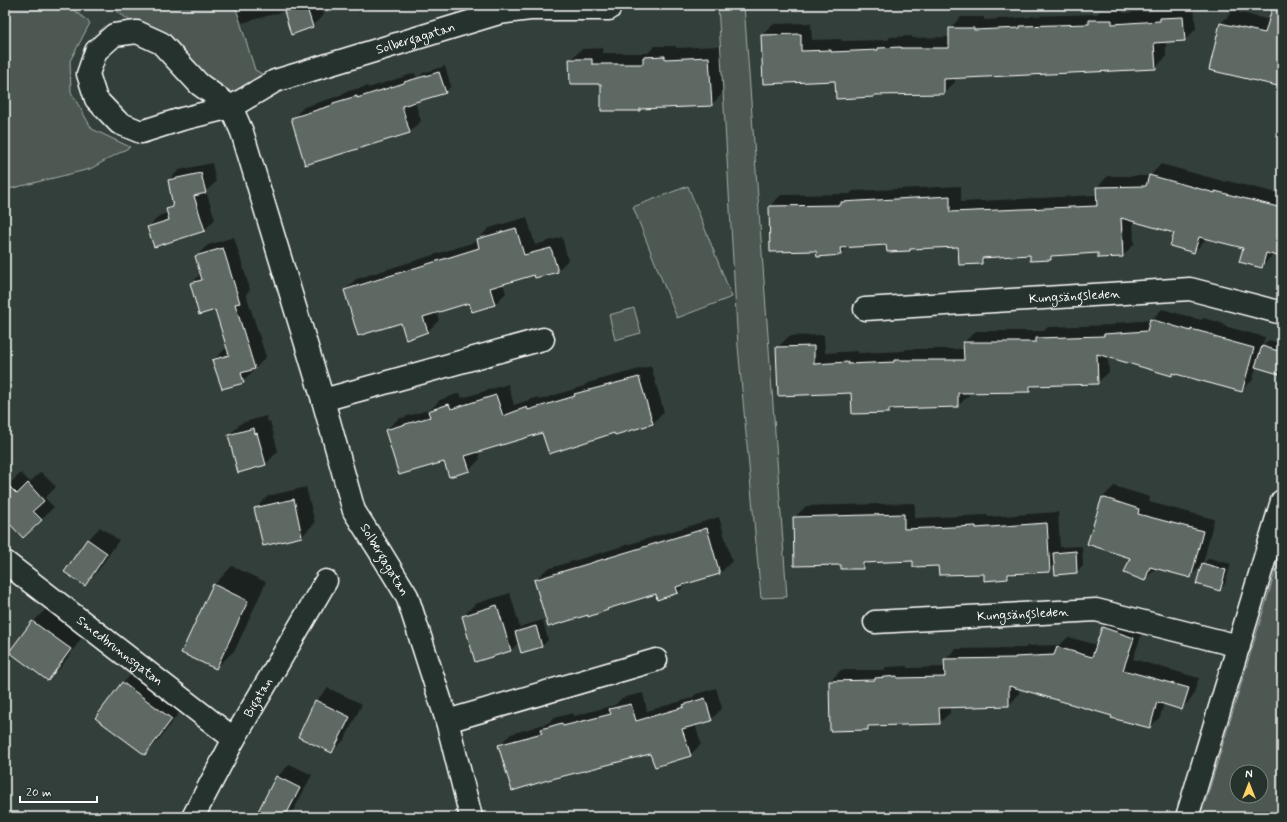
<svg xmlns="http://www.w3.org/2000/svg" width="1287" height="822" viewBox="0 0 1287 822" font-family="Mynerve,sans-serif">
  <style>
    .green { fill: #4d5853; stroke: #a6aca9; fill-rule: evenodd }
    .shadow { fill: #0007; fill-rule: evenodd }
    .building { fill: #5f6964; stroke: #fff }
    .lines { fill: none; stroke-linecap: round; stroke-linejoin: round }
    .street-casing { stroke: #fff; stroke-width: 25 }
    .street { stroke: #26332d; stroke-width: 22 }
    .labels { text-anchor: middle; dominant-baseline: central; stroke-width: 4; stroke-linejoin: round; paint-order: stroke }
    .street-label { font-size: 13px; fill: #fff; stroke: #26332d }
  </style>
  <rect width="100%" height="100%" fill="#333f3a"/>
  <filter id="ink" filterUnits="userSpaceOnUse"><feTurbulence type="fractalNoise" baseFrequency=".025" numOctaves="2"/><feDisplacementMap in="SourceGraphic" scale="8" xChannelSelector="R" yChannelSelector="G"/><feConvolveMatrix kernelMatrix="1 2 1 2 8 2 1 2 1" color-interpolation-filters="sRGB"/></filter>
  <g filter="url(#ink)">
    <!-- green -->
    <g class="green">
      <path d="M5,5H68L90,23L70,61L71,92L92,129L130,147L90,169L5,190Z"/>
      <path d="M108,5H235L255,70L275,81L231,107L161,43Z"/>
      <path d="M718,5H744L787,597L761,598L738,346Z"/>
      <path d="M688,186L732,297L677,318L633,207Z"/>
      <path d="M634,308L641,333L615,340L609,315Z"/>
      <path d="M1282,549V817H1199L1206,800ZM1237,772H1261V796H1237Z"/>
    </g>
    <!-- shadow -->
    <g class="shadow">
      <path d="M236,5H321L324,15L312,26L285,11L242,23Z"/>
      <path d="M357,5H381L359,12Z"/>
      <path d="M1282,5V89L1279,88L1280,85L1210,69L1221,23L1233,11L1270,20Z"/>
      <path d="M1194,6L1196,29L1185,40L1166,41V57L1155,68L955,78V82L944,93L876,94L873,96L836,80L764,82L762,35L774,24L811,23L812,40L841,39L842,41L888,40L890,37L912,36V38L950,37V28L961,17H984V20L1030,17L1032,16L1097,14L1101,10L1123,9V13L1170,10L1173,7Z"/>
      <path d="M655,46H676V48L720,46L722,94L711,105L641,108L640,110L570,60L582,49L603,48V53H648Z"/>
      <path d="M445,66L451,86L445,92L414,98L421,121L410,132L306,163L293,118L304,107L342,95L345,92L368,86V88L415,73L417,79L423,73Z"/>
      <path d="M212,163L216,182L206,191L215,219L205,230L149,227L159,216L168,213L167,209L174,203L169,180L179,170Z"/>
      <path d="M1161,164L1226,182L1227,181L1282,194V256L1273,254L1262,267L1244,247L1206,238L1205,240L1194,252L1175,232L1133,220L1134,244L1123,256L1099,252L1055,255L1051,259L1030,254L988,257L981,263L959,246L887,244L848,246L840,254L817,250L771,251L770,206L781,195L850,194L853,191L961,186V202L1097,195V187L1108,176H1150ZM1120,213H1122L1124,246H1122Z"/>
      <path d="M527,217L535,245L562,237L568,260L557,271L535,274L503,283L506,293L495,304L473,311L470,301L436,312L439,320L428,331L402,322L345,290L356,279L478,241V239L489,228Z"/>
      <path d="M234,237L250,290L246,294L266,357L243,382L214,360L225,349L228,348L215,309L191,284L201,273L196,256L208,245Z"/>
      <path d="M1162,309L1201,320L1203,318L1225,324L1224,326L1265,337L1262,347L1269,340L1282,344V370L1256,367L1253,380L1241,391L1174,372L1171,375L1108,356L1109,372L1097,383L1035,385L1029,391L969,392V395L958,406L892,408L888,412L852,392L777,348L789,336L824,335L825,353L858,351V353L904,351L906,349H964V342L976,331H1044L1048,327L1114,325L1116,323L1151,320Z"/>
      <path d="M651,366L664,412L653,423L615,432L543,431L478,451L480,459L469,470L444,460L386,430L398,419L431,409L440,400L460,393L462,398L508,384L514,405L538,397L539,400L584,386L587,383Z"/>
      <path d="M266,416L268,422L270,421L278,451L266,464L229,436L241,423Z"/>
      <path d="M41,472L56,487L45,498L54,507L23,537L5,518V488L21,473L30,482Z"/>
      <path d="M1114,486L1150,497L1149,502L1214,519L1203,564L1209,558L1231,564L1225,584L1219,590L1203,564L1191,576L1157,568L1145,579L1131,557L1102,498Z"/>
      <path d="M306,487L315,523L302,536L263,545L255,509L268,496Z"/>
      <path d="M915,503V518L987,515L988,517L1058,512L1060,547L1082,546L1083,566L1077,572L1055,565L1049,571L1013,573L1008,578L913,560L869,562L862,568L842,564L794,518L806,506Z"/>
      <path d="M719,517L732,561L720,573L687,583L677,593L656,592L610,607L607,609L535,580L547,569Z"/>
      <path d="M100,527L119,540L97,572L85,584L88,540Z"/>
      <path d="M232,566L266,582L235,650L216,668L214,585Z"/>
      <path d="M510,593L520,628L522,626L543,620L548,640L542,646L522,652L519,642L510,651L463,616L475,604Z"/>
      <path d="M46,609L83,636L61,667L48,679L11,652L33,622Z"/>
      <path d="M1113,617L1144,628L1133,659L1199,678L1192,698L1181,709L1164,703L1160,717L1150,727L1019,688V694L1009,705L950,706V713L939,723L872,725L868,729L830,681L841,670H884L886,667L907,666V668L946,667L945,660L956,649L1025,648L1027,646L1060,645L1068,637L1097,645L1103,628Z"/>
      <path d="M136,670L184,706L158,741L145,754L97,718L123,683Z"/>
      <path d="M328,688L362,704L345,739L332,752L316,701Z"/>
      <path d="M716,688L722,708L711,720L695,724L701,744L690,755L499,745L511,734L548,723L554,718L573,713L574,716L615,705L622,698L643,693L647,711L692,698L696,694Z"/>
      <path d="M5,720L8,722L5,727Z"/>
      <path d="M290,764L312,775L293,811L287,817H267L277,777Z"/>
    </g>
    <!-- building -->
    <g class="building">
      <path d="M306,5L313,27L291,35L284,11Z"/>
      <path d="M1273,5H1282V87L1209,70L1220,23L1265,33Z"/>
      <path d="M1183,17L1185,41L1154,43L1156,69L944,79V94L874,95V97L836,99L835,81L763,84L761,35L801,34V51L831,50V52L878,50V48L901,47V48H949V28H974V30L1020,28V26L1089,24V20H1112V24L1160,21V18Z"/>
      <path d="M665,56V59L709,57L712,106L640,109V111H601V84H570L569,59H592V64H643V57Z"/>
      <path d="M439,72L446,93L402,106L410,133L305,165L291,118L333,105V103L357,96V98L404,83V82Z"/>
      <path d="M201,173L206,193L194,196L205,231L154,247L147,227L169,220L166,209L173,207L168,180Z"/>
      <path d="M1149,175L1215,193V191L1282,208V257L1266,253L1262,268L1239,262L1243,248L1199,237L1194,253L1170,246L1174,233L1121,218L1123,257L1098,258V253L1051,256V260L1030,261V255L982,258V264L959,265L958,247L910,249V251L887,252L886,245L840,248L841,255L817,257L816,251L770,252L769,206L841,205V202L950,196V212L1097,206L1096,187L1146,186Z"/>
      <path d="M516,228L524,255L551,248L558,272L535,278L534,275L490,288L495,305L472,312L469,303L423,317L428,332L406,340L401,323L358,336L344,290L479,248L477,239Z"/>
      <path d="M223,248L240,303L235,304L255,369L241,373L244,383L222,389L212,360L229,355L215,310L199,315L190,283L202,280L195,256Z"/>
      <path d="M1150,319L1191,331V329L1214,335V337L1254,348L1242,392L1172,373V376L1097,354L1098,384L1030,386V392L958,393V407L889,409V413L852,414L851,393L778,396L776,347L814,346V364L848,362V364L894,362V360H964L963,342H1036V338L1104,336V334L1147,331Z"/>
      <path d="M1262,346L1282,352V375L1255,367Z"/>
      <path d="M639,377L653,424L615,435L614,433L549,454L542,433L465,456L470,471L449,477L444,462L399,475L385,430L430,417L428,411L449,404L451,409L496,395L503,416L527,407L528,410L575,396L574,394Z"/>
      <path d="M254,428L255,434L257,433L266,465L238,473L228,435Z"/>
      <path d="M5,482L17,494L28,483L44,501L33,511L42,520L23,538L5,519Z"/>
      <path d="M1102,497L1139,509L1138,514L1203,531L1191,578L1150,567L1145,581L1124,573L1130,558L1087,544Z"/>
      <path d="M294,499L302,537L263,546L254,508Z"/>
      <path d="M904,514V529L976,526V528L1047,523L1050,572L1008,574V579L984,581V574L939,575L938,566L913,567V561L863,563V569H841V565L794,566L793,517Z"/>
      <path d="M707,528L720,574L676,587L678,593L657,600L656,594L607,609L608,610L588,617V615L548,627L534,580Z"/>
      <path d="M87,539L107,553L85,586L64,572Z"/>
      <path d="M1076,551L1077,573L1055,575L1053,553Z"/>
      <path d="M1202,563L1226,570L1220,591L1196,584Z"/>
      <path d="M213,584L248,601L216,669L181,653Z"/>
      <path d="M497,605L511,651L475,662L462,616Z"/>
      <path d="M32,621L71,649L48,681L9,652Z"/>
      <path d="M536,626L542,647L521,653L515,632Z"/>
      <path d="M1102,627L1134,638L1123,670L1189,688L1182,710L1157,702L1150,728L1111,718L1112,716L1009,686V706L939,708L940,724L868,726V730L830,731L829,681L875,680V678L897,676V678L945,677L944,659L1015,658V657L1054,655L1057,647L1092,657Z"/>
      <path d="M122,682L172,719L145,755L95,718Z"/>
      <path d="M705,698L712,721L682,729L691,756L655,767L650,754L548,780L512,791L498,745L542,733L541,729L562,723L563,726L611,714L609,709L631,704L636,721L684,707L683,705Z"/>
      <path d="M315,700L350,717L332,753L298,737Z"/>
      <path d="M276,776L300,788L285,817H255Z"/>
    </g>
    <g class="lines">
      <!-- street casing -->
      <g class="street-casing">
        <g id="street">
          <path id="s1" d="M865,309L1190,289L1282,313"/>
          <path d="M323,400L543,339"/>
          <path id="s2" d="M5,562L234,739"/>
          <path id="s3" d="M875,622L1096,610L1239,646"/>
          <path d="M447,721L656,660"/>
          <path id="s4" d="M193,817L234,739L326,581"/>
          <path id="s5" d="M471,817L447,721L407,596L379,550L354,511L323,400L242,132L231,107L199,84L161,43L137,32L114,35L96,51L88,74L96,99L119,123L141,132L182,119L231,107L275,81L499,13L530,9H609"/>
          <path d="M1187,817L1282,501"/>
        </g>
      </g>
      <!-- street -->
      <use href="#street" class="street"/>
    </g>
  </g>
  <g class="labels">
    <!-- street labels -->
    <g class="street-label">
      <text stroke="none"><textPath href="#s5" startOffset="1321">Solbergagatan</textPath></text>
      <text stroke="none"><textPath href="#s1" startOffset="210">Kungsängsleden</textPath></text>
      <text transform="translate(384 560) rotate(59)">Solbergagatan</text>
      <text stroke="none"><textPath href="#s3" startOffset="148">Kungsängsleden</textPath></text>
      <text stroke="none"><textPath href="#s2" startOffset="145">Smedbrunnsgatan</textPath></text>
      <text stroke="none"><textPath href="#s4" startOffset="136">Bigatan</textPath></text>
    </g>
  </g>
  <!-- margin -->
  <rect width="1287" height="822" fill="none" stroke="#26332d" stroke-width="20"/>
  <rect x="10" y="10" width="1267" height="802" fill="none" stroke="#fff" stroke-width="1.5" filter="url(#ink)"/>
  <!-- north arrow -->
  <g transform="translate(1249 784)"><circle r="19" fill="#26332d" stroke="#7d8581"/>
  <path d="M0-3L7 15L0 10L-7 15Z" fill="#ffd166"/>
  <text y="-6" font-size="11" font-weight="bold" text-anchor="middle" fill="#ffffff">N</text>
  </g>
  <!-- scale -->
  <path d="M20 796v6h77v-6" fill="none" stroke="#ffffff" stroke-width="2"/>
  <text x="26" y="796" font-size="12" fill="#ffffff" stroke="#26332d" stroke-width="3" paint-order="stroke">20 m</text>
</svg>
